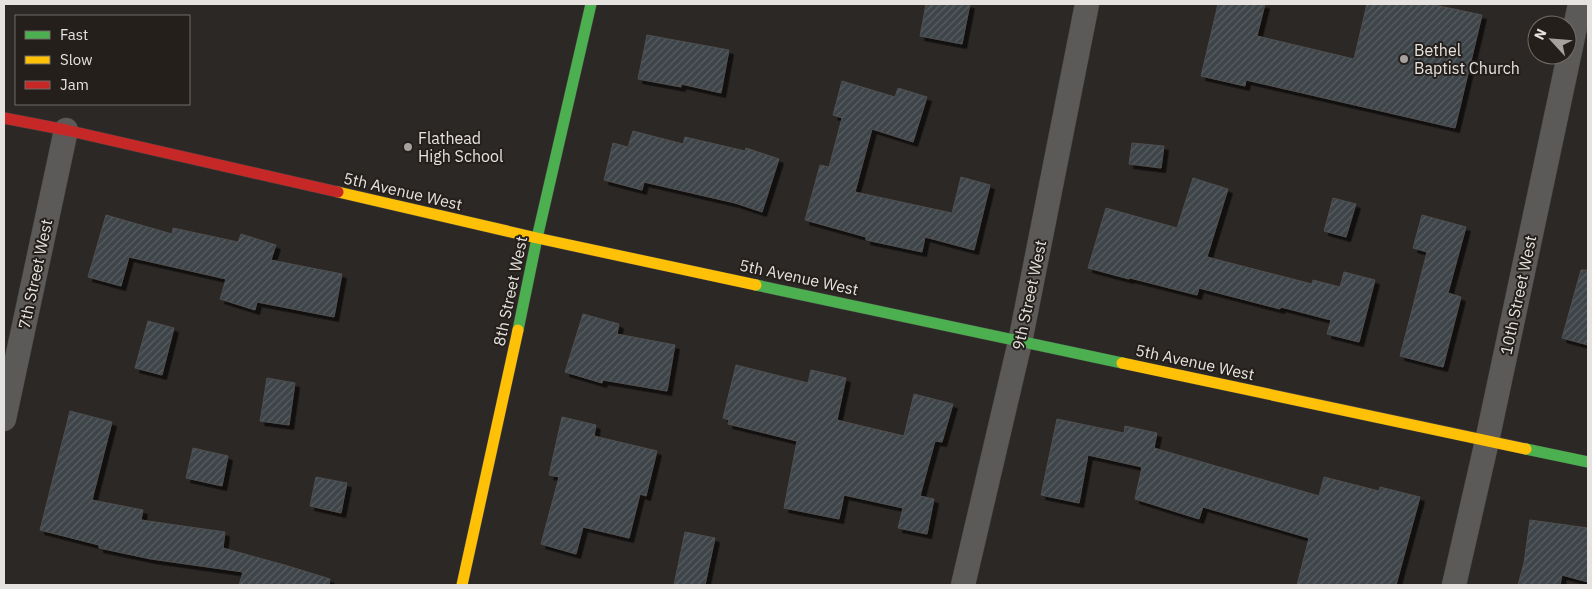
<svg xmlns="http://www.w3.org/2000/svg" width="1592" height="589" viewBox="0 0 1592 589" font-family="'IBM Plex Sans',sans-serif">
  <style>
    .building { fill: url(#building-hatch); stroke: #504f4f; filter: url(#shadow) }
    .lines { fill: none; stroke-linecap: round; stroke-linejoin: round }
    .street-casing { stroke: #464341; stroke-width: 25 }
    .fast-casing { stroke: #464341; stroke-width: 12 }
    .slow-casing { stroke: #464341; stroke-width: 12 }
    .jam-casing { stroke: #464341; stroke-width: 12 }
    .street { stroke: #5c5a58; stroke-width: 24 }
    .fast { stroke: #4caf50; stroke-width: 11 }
    .slow { stroke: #ffc107; stroke-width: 11 }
    .jam { stroke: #c62828; stroke-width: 11 }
    .poi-dot { fill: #a4a19e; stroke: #241f1b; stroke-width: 2 }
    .labels { text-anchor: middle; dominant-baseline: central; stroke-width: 4; stroke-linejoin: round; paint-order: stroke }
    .poi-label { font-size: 16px; fill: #e5e2df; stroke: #241f1b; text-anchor: start }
    .street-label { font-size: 16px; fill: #e5e2df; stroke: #241f1b }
  </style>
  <defs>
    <pattern id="building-hatch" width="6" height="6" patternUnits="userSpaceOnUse" patternTransform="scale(1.25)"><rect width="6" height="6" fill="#3e4449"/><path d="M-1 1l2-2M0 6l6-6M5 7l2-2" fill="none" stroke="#5a5f63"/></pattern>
    <filter id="shadow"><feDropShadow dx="4.5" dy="4.5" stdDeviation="0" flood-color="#0009"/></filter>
  </defs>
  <rect width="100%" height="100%" fill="#2b2826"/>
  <!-- building -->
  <g class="building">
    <path d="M926,4H970L962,44L920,36Z"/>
    <path d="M1218,4H1265L1257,36L1354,59L1367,4H1430L1482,15L1455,128L1246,80L1245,86L1201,76Z"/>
    <path d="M647,35L729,50L721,93L681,84V87L638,79Z"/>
    <path d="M842,81L895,97L898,88L927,97L913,142L872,129L855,192L952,213L961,177L990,185L974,250L925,237L922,252L866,240V237L805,220L820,165L829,167L842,118L833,115Z"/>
    <path d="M633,131L683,144L685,137L745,151L746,148L779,159L762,212L735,203L644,182L642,190L604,180L613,143L628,147Z"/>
    <path d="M1132,143L1164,146L1161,168L1129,164Z"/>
    <path d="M1193,178L1228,189L1207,257L1312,284L1313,280L1340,287L1344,272L1375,280L1359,342L1327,334L1331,320L1281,307L1280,309L1199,288L1197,295L1130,278L1129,279L1088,268L1106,208L1177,228Z"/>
    <path d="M1333,198L1356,204L1346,237L1324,231Z"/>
    <path d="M106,215L172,234L173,228L238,242L241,234L276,245L271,260L342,274L334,317L257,302L255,310L220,299L226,279L129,257L121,286L88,277Z"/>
    <path d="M1422,215L1466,227L1448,293L1461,297L1443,367L1400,356L1427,252L1413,248Z"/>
    <path d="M1581,270H1588V345L1562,338Z"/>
    <path d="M583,314L619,324L617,334L675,345L667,391L603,380L602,383L565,372Z"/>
    <path d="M148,321L174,328L162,375L135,368Z"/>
    <path d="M736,365L808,383L811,370L846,378L837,420L904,436L914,394L953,404L942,442L935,441L920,496L934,499L927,534L898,528L903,508L844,495L839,519L784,508L797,441L728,424L729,420L723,418Z"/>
    <path d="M267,378L295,383L289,425L260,421Z"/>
    <path d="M70,411L112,422L92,500L143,510L141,520L225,532L223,548L288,566L330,579L329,585H239L243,572L151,559L99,548V545L40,530Z"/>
    <path d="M562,417L596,425L594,436L657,451L646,496L640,494L629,538L583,527L576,554L541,544L559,477L549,475Z"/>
    <path d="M1057,419L1124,433L1125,426L1157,433L1154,448L1319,496L1324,477L1379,491L1380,487L1420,497L1396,585H1297L1309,538L1203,507L1199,519L1135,499L1142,467L1088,455L1079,503L1041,495Z"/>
    <path d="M193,448L228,456L222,486L186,478Z"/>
    <path d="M316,477L347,483L341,513L310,506Z"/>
    <path d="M1530,520L1588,528V582L1562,575L1560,585H1518L1524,563Z"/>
    <path d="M685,532L715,538L705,585H674Z"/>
  </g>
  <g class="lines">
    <!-- street casing -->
    <g class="street-casing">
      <g id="street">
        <path d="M4,419L66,130"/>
        <path d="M963,585L1020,342L1087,4"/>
        <path d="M1454,585L1487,441L1580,4"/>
      </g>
    </g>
    <!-- fast casing -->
    <g class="fast-casing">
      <g id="fast">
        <path d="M756,285L1122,363"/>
        <path d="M518,330L537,238L591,4"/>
        <path d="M1526,449L1588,462"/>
      </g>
    </g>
    <!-- slow casing -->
    <g class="slow-casing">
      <g id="slow">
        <path d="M338,192L537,238L756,285"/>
        <path d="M1122,363L1526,449"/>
        <path d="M462,585L518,330"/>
      </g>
    </g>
    <!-- jam casing -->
    <g class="jam-casing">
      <path id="jam" d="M4,118L66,130L338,192"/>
    </g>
    <!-- street -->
    <use href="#street" class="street"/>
    <!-- fast -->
    <use href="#fast" class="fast"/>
    <!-- slow -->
    <use href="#slow" class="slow"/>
    <!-- jam -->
    <use href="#jam" class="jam"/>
  </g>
  <!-- markers -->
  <g class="poi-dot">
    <circle cx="1404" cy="59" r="5"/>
    <circle cx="408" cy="147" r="5"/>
  </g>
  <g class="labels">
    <!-- poi labels -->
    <g class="poi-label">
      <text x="1414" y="50">Bethel<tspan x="1414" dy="18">Baptist Church</tspan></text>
      <text x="418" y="138">Flathead<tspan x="418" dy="18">High School</tspan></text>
    </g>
    <!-- street labels -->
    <g class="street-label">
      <text transform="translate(403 191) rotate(13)">5th Avenue West</text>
      <text transform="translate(35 274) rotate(-78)">7th Street West</text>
      <text transform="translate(799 277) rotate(12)">5th Avenue West</text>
      <text transform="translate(510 291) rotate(-78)">8th Street West</text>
      <text transform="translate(1029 295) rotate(-78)">9th Street West</text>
      <text transform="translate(1518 295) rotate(-78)">10th Street West</text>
      <text transform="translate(1195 362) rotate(12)">5th Avenue West</text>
    </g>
  </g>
  <!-- border -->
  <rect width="1592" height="589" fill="none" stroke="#e5e2df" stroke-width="10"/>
  <!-- legend -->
  <rect x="15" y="15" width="175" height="90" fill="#241f1b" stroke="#716d69"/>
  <rect x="25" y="31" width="25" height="8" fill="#4caf50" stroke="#716d69"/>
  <text x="60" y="40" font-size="15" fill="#e5e2df">Fast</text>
  <rect x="25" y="56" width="25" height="8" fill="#ffc107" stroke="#716d69"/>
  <text x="60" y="65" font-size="15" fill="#e5e2df">Slow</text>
  <rect x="25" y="81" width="25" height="8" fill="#c62828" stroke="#716d69"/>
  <text x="60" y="90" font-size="15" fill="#e5e2df">Jam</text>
  <!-- north arrow -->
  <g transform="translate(1552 40) rotate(296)"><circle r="24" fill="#241f1b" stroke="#716d69"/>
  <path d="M0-4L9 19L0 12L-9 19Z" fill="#a4a19e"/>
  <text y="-8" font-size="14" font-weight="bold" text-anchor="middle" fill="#e5e2df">N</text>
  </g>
</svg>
